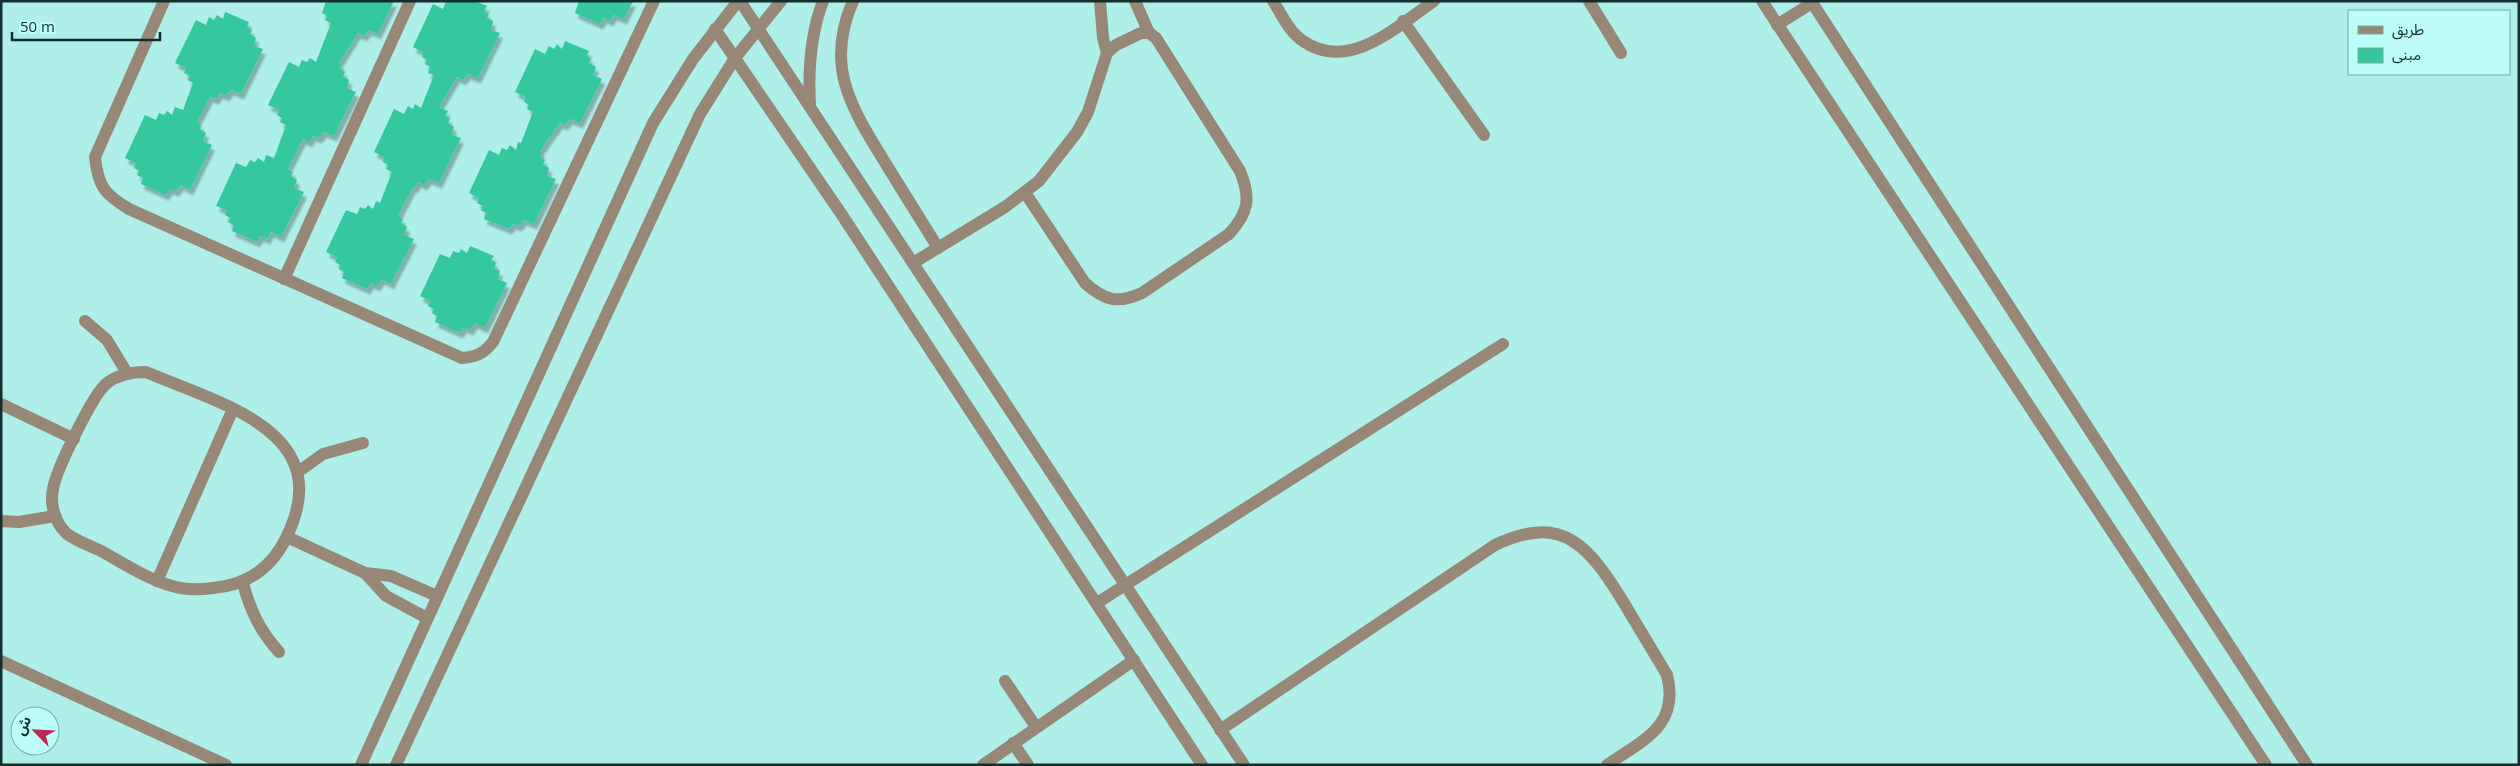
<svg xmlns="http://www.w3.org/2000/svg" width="2520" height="766" viewBox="0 0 2520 766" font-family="'Open Sans','Noto Sans Arabic',sans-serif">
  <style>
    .building { fill: #34c79e; filter: url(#shadow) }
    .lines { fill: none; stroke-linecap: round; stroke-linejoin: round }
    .minor { stroke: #968777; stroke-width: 12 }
  </style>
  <defs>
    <filter id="shadow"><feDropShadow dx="3" dy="5.5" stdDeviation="1" flood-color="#0004"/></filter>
  </defs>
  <rect width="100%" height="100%" fill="#afefea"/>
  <!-- building -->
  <g class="building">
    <path d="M326,1H394L378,34L369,30L364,36L358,33L339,63L342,64L340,69L345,72L343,76L349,80L347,88L356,92L334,136L324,132L319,138L313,136L309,142L303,139L288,169L293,172L291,176L297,180L294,188L304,192L281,237L271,232L267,239L261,236L257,242L232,231L234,225L228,222L230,218L225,215L227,210L216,206L236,163L246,167L250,160L255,162L258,158L264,162L266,155L274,158L286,125L280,122L282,118L277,115L279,110L268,105L289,62L299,67L302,60L307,62L310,58L316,62L331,23L325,20L327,16L322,13Z"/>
    <path d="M446,1H475L487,6L484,11L489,14L487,18L493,21L491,30L500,33L478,78L468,74L463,80L457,77L439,107L448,111L445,116L450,119L448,123L454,127L452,135L461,138L439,183L429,179L424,185L418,182L415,188L413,187L398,216L403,219L401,223L407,227L404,235L414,239L391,284L382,279L377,286L371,283L367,289L342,278L344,272L339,269L340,265L335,262L337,257L326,252L346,210L357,214L360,207L365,209L368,205L373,209L376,201L380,203L392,172L386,169L388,165L383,162L384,157L374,152L394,109L404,114L408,106L413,109L415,104L421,108L434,75L428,73L430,67L425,64L427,60L422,57L423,52L413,47L433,4L443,9Z"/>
    <path d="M579,1H633L624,19L614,15L610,21L604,18L600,24L575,13Z"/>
    <path d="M225,12L249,22L247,27L252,30L250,34L256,38L254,46L263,49L241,94L231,90L226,96L220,93L216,99L210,97L197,122L201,125L200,129L206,133L203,141L212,145L190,190L181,185L176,191L170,189L166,195L141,184L143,178L137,175L139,171L134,168L136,163L125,158L145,115L156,120L159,113L164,115L167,111L172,115L175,107L183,110L193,83L188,80L190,76L184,73L186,68L175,63L196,20L206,25L209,17L214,20L217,15L223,19Z"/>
    <path d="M565,41L589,51L587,56L591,59L589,63L596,67L593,75L602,79L580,123L570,119L565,125L560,123L540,151L542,152L540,157L545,160L543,164L549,168L547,176L556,179L534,224L524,220L519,226L513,224L509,229L484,219L486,213L481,210L483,206L477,203L479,198L469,193L489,150L499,155L502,148L507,150L510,145L516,150L518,142L521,143L533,112L527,109L529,105L524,102L525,97L515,92L535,49L545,54L549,46L554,49L557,44L562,49Z"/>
    <path d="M470,246L494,256L491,260L496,263L494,268L500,271L498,279L507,283L485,328L475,323L470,330L464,327L460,333L435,322L437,316L432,313L434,309L428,306L430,301L420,296L440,254L450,258L453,251L459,253L461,249L467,253Z"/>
  </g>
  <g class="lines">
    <!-- minor -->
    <g class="minor">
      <path d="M164,1L95,157C98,186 104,194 129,209L462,358C477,357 484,353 493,342L654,1"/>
      <path d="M740,1L1244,765"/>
      <path d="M853,1C824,67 852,109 886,164C903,192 921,220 938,248"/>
      <path d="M1100,1L1103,38L1107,53"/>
      <path d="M1135,1L1149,33"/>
      <path d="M1273,1C1282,15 1289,32 1303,41C1349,73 1397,26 1434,1"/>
      <path d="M1589,1L1621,53"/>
      <path d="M1762,1L2266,765"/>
      <path d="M1811,1L2307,765"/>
      <path d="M1403,21L1484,135"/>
      <path d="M1777,25L1812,3"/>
      <path d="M715,29L842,215L1202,765"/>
      <path d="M810,106C808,70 810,35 823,1"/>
      <path d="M913,263L1005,207L1039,181L1077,132L1088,112L1107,53L1116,45L1141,33H1149L1156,38L1240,171C1251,198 1249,212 1229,234L1142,293C1118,304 1105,301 1085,283L1026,194"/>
      <path d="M284,279L410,1"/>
      <path d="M85,321L107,340L127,373"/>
      <path d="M146,372C221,404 339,432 286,538C271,569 247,585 213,588C199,590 185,590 172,586C147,579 123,563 101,551C90,546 77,541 67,534C62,529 57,522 55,515C52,507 51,498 53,489C56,470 93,394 107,383C119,374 132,372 146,372Z"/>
      <path d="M1,404L74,439"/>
      <path d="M298,472L323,454L363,443"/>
      <path d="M1,521L19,522L55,516"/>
      <path d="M287,537L365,573L391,576L437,596"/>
      <path d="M365,573L386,596L427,618"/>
      <path d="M157,581L233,409"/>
      <path d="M243,583C250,610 260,631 279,652"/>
      <path d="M1097,603L1503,344"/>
      <path d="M1,661L226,765"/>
      <path d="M1005,681L1036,727"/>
      <path d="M1220,730L1495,545C1564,512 1590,548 1624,603C1638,627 1653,651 1667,675C1680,726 1643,740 1607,765"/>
      <path d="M1013,743L1028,765"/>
      <path d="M361,765L653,123L693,59L738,1"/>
      <path d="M396,765L700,114L735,58L781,1"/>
      <path d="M983,765L1134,660"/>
    </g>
  </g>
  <!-- border -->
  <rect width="2520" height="766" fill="none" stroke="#142e2c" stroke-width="5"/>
  <!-- legend -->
  <rect x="2348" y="10" width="162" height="65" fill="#bcfdf7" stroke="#79aaa6"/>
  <rect x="2358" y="26" width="25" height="8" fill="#968777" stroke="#79aaa6"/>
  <text x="2392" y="35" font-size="15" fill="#142e2c">طريق</text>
  <rect x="2358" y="48" width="25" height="15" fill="#34c79e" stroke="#79aaa6"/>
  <text x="2392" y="60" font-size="15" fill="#142e2c">مبنى</text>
  <!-- north arrow -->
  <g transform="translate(35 731) rotate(294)"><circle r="24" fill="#bcfdf7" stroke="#79aaa6"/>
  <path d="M0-4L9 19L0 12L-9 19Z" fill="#b92952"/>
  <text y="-8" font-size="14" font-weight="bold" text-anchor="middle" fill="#142e2c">ش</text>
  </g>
  <!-- scale -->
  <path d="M12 32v8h148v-8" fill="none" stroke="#142e2c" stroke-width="2.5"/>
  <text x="20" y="32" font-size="15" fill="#142e2c" stroke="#bcfdf7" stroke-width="4" paint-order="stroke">50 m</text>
</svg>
